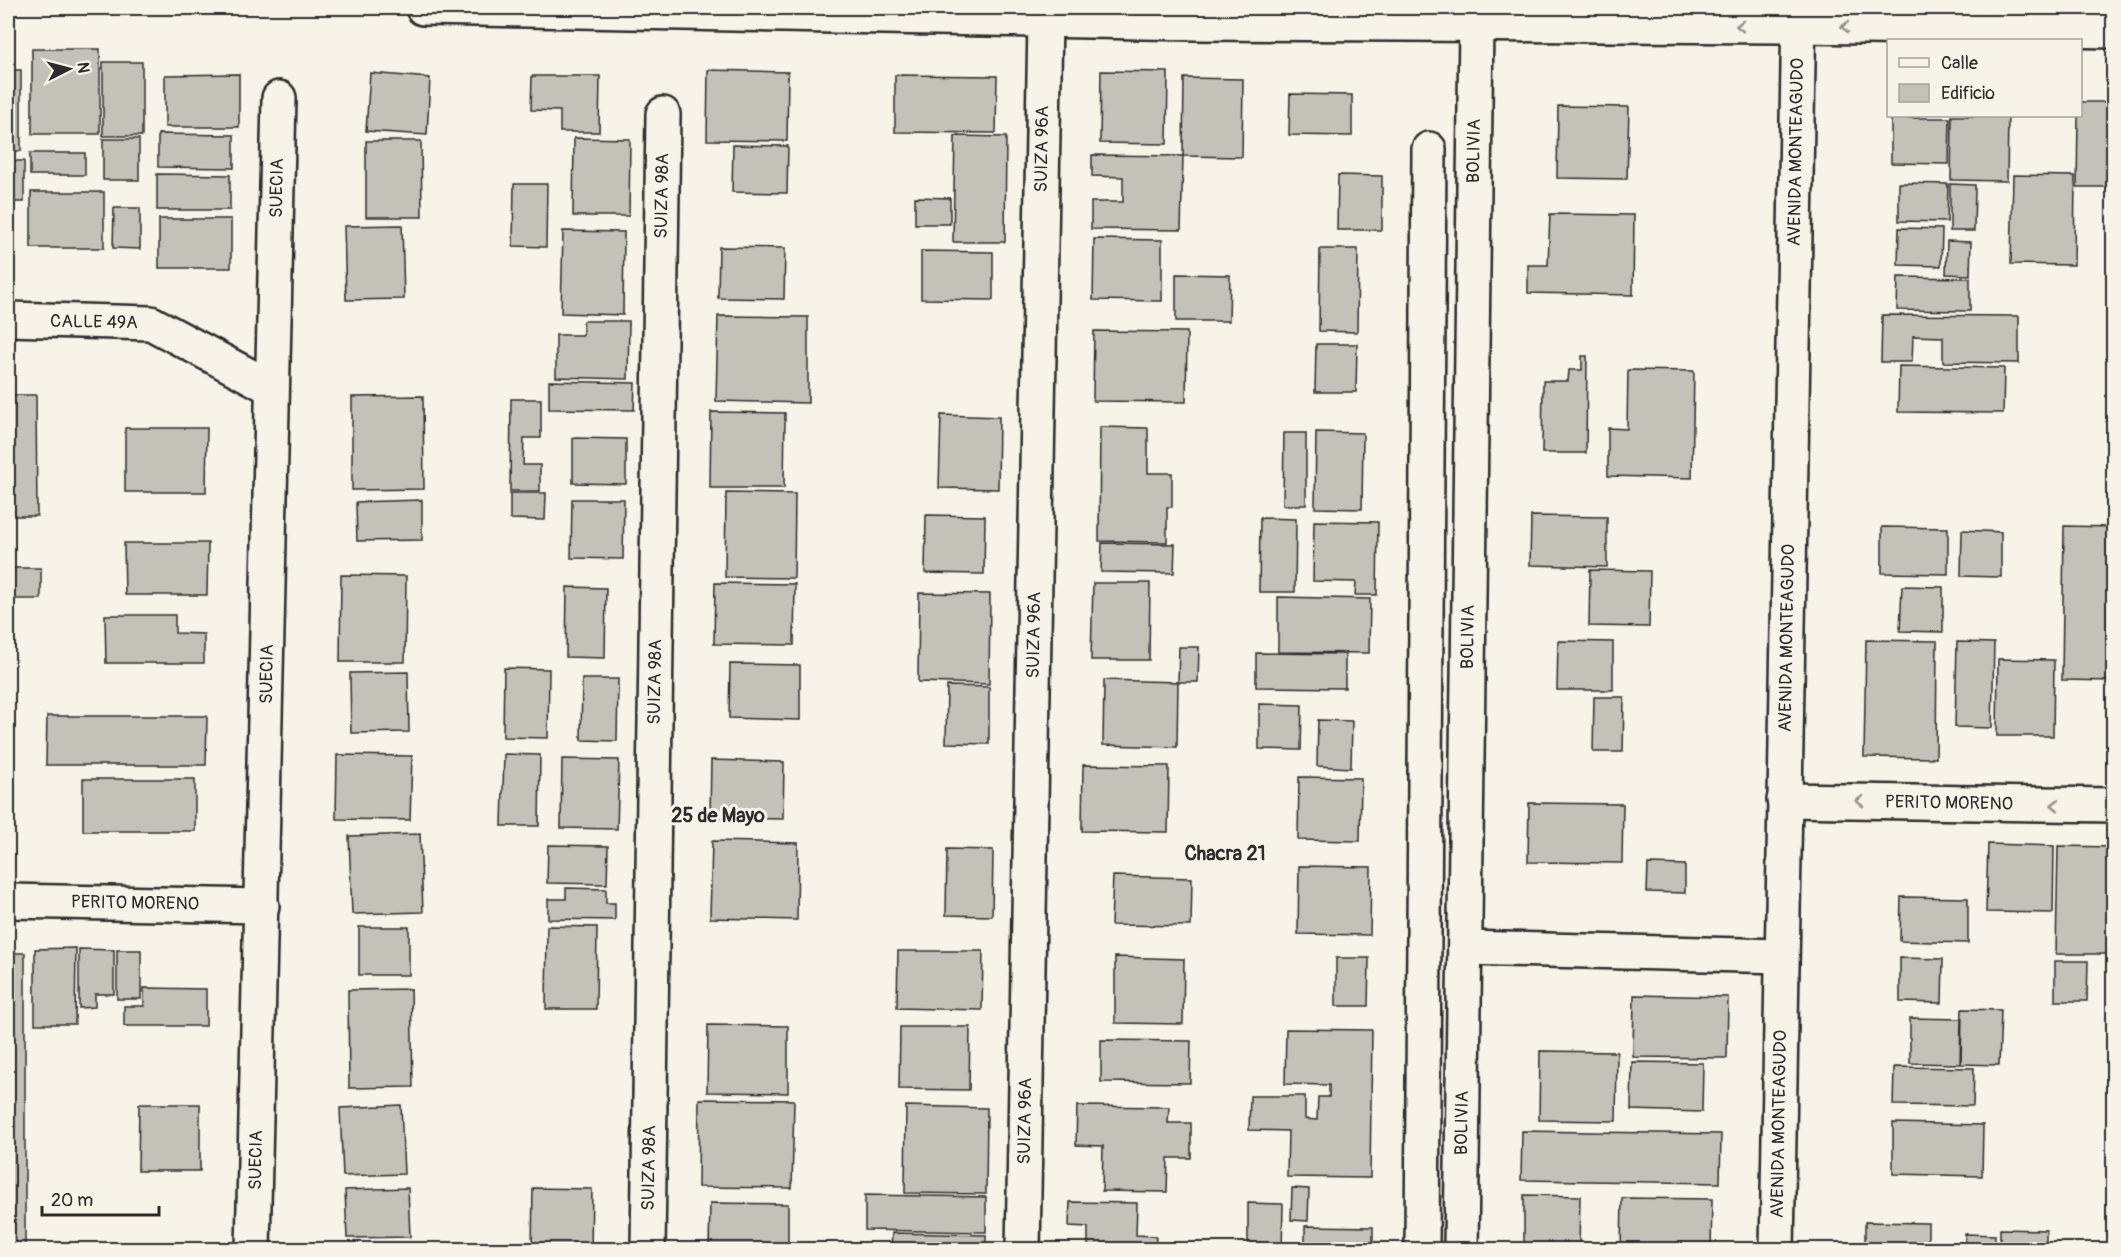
<svg xmlns="http://www.w3.org/2000/svg" width="2121" height="1257" viewBox="0 0 2121 1257" font-family="Pangolin,sans-serif">
  <style>
    .building { fill: #c4c1b9; stroke: #2b2b2b; stroke-width: 1.5 }
    .lines { fill: none; stroke-linecap: round; stroke-linejoin: round }
    .street-casing { stroke: #2b2b2b; stroke-width: 38 }
    .secondary-casing { stroke: #2b2b2b; stroke-width: 38 }
    .primary-casing { stroke: #2b2b2b; stroke-width: 38 }
    .street { stroke: #f7f3e8; stroke-width: 33 }
    .secondary { stroke: #f7f3e8; stroke-width: 33 }
    .primary { stroke: #f7f3e8; stroke-width: 33 }
    .oneway { stroke: #918f8a }
    .labels { text-anchor: middle; dominant-baseline: central; stroke-width: 6; stroke-linejoin: round; paint-order: stroke }
    .street-label { font-size: 18px; fill: #2b2b2b; stroke: #f7f3e8 }
    .neighbourhood-label { font-size: 20px; font-weight: bold; fill: #2b2b2b; stroke: #f7f3e8 }
  </style>
  <rect width="100%" height="100%" fill="#f7f3e8"/>
  <filter id="ink" filterUnits="userSpaceOnUse"><feTurbulence type="fractalNoise" baseFrequency=".0167" numOctaves="2"/><feDisplacementMap in="SourceGraphic" scale="12" xChannelSelector="R" yChannelSelector="G"/><feConvolveMatrix kernelMatrix="1 2 1 2 8 2 1 2 1" color-interpolation-filters="sRGB"/></filter>
  <g filter="url(#ink)">
    <!-- building -->
    <g class="building">
      <rect x="32" y="49" width="68" height="85"/>
      <rect x="103" y="62" width="39" height="74"/>
      <rect x="8" y="70" width="13" height="81"/>
      <path d="M708,70L788,72L787,141L707,140Z"/>
      <path d="M1101,71L1168,72L1167,144L1100,143Z"/>
      <path d="M370,73L430,78L427,135L366,131Z"/>
      <path d="M239,74V127H165V75Z"/>
      <path d="M895,75L997,76L996,133L895,132Z"/>
      <path d="M532,76H600L599,132H560V111L531,110Z"/>
      <path d="M1184,78L1243,79L1242,157L1183,156Z"/>
      <path d="M1290,94L1352,95V136L1289,135Z"/>
      <path d="M2080,102H2114V187H2077L2078,116H2080Z"/>
      <path d="M1558,106L1629,107L1627,179L1557,178Z"/>
      <path d="M1952,116H2008L2007,181L1951,180Z"/>
      <path d="M1891,118H1950L1949,164L1891,163Z"/>
      <path d="M158,134L234,135V168L158,167Z"/>
      <path d="M955,136L1006,137L1005,242H953Z"/>
      <path d="M574,138L630,139L629,216H573Z"/>
      <rect x="103" y="139" width="36" height="41"/>
      <path d="M366,141H421L422,217H366Z"/>
      <path d="M733,145L788,146L787,193L732,192Z"/>
      <rect x="30" y="153" width="55" height="22"/>
      <path d="M1092,155L1183,156L1181,230L1091,229V202H1123V177L1092,176Z"/>
      <rect x="8" y="161" width="16" height="41"/>
      <path d="M157,174L230,175V210H157Z"/>
      <path d="M1338,175L1382,176V230H1337Z"/>
      <path d="M2013,175L2075,176L2074,265L2011,264Z"/>
      <path d="M1899,183L1948,184L1947,222L1899,221Z"/>
      <path d="M514,184H547L546,247L513,246Z"/>
      <path d="M1950,184L1975,185L1974,231H1950Z"/>
      <rect x="31" y="192" width="73" height="56"/>
      <path d="M915,197L950,198V224H915Z"/>
      <path d="M114,208H140V249L113,248Z"/>
      <path d="M1550,214L1634,215L1633,295L1528,293V265H1548Z"/>
      <rect x="159" y="219" width="72" height="49"/>
      <path d="M402,225L404,299L346,300L344,226Z"/>
      <path d="M1899,228L1942,229L1941,266L1898,265Z"/>
      <path d="M563,231L624,232L623,315L561,313Z"/>
      <path d="M1094,239L1162,240V301L1093,300Z"/>
      <path d="M1947,241L1971,242L1970,275L1946,274Z"/>
      <path d="M719,247L785,248L784,299L718,298Z"/>
      <path d="M1320,249H1358L1357,332L1319,331Z"/>
      <path d="M921,251L993,252V300L921,299Z"/>
      <path d="M1176,274L1230,275L1229,321H1176Z"/>
      <path d="M1898,277L1970,278V311L1897,310Z"/>
      <path d="M1882,315L2019,316V363L1943,362V337L1913,336L1912,362H1881Z"/>
      <path d="M718,316L808,317V403L716,401Z"/>
      <path d="M583,321H629L628,379L556,377V335H583Z"/>
      <path d="M1094,331L1187,332L1186,402L1093,401Z"/>
      <path d="M1316,344H1357L1356,392H1315Z"/>
      <path d="M1582,356H1587L1586,453H1542L1543,381H1568L1569,370H1582Z"/>
      <path d="M1899,366L2004,368L2003,413L1898,412Z"/>
      <path d="M1628,370L1694,371L1692,478L1608,476V428L1627,429Z"/>
      <path d="M549,381L635,383L634,410L549,409Z"/>
      <path d="M8,395H36L37,516H8Z"/>
      <path d="M423,396L424,489L352,490V397Z"/>
      <path d="M511,399H541V438H524L523,465H540V491H510Z"/>
      <path d="M711,412L785,413L784,488H710Z"/>
      <path d="M941,415L999,417L998,489L939,488Z"/>
      <path d="M1100,427L1148,428V473H1172V507H1167V542L1099,541Z"/>
      <path d="M125,428H207L206,492H125Z"/>
      <path d="M1316,432L1363,433L1362,509L1315,508Z"/>
      <path d="M1284,433H1306V505H1283Z"/>
      <path d="M573,438L626,439V484L573,483Z"/>
      <path d="M510,493H546L545,520L510,519Z"/>
      <path d="M726,493L795,494L794,578L725,577Z"/>
      <path d="M572,499H624L623,559L571,558Z"/>
      <path d="M422,500V540L357,541L356,502Z"/>
      <path d="M926,515L985,516L984,574L925,573Z"/>
      <path d="M1531,516L1607,517V567L1530,565Z"/>
      <path d="M1260,518L1296,519L1295,592H1259Z"/>
      <path d="M1314,521L1378,522L1377,595H1355L1356,582L1313,581Z"/>
      <path d="M2064,526L2114,527V681L2062,680Z"/>
      <path d="M1882,527L1948,528V574L1882,573Z"/>
      <path d="M1962,530L2001,532V577L1961,576Z"/>
      <path d="M124,543H208L207,595H125Z"/>
      <path d="M1102,543L1175,544L1174,573L1101,572Z"/>
      <rect x="8" y="568" width="33" height="31"/>
      <path d="M1590,570L1650,571L1649,627L1589,626Z"/>
      <path d="M341,575L406,576L405,662H340Z"/>
      <path d="M715,583L795,584L794,645L714,644Z"/>
      <path d="M1093,583H1150L1149,660H1091Z"/>
      <path d="M1902,586L1943,587V632L1900,631Z"/>
      <path d="M567,587L606,588L605,658L566,657Z"/>
      <path d="M919,593L990,594L989,684L918,682Z"/>
      <path d="M1278,597L1370,599L1369,653L1278,652Z"/>
      <path d="M105,615H175V633L204,634V663H106Z"/>
      <path d="M1866,640L1937,641L1936,758L1864,757Z"/>
      <path d="M1558,641L1613,642V690H1557Z"/>
      <path d="M1957,642L1994,643L1992,728L1955,727Z"/>
      <path d="M1179,647H1199L1198,682H1178Z"/>
      <path d="M1256,653L1345,654V688L1256,687Z"/>
      <path d="M1998,659L2054,660L2053,736H1997Z"/>
      <path d="M730,664L800,665V720L729,718Z"/>
      <path d="M504,668L549,669L548,738L503,737Z"/>
      <path d="M408,672L409,732L351,733L350,673Z"/>
      <path d="M582,679H618L617,741L581,740Z"/>
      <path d="M1104,680L1178,682L1177,747L1103,745Z"/>
      <path d="M947,686L989,687V744L946,743Z"/>
      <path d="M1594,697H1624L1623,752H1593Z"/>
      <path d="M1259,704L1302,705L1301,750L1259,749Z"/>
      <path d="M47,716H207L206,765H46Z"/>
      <path d="M1318,720L1352,721L1351,768L1317,766Z"/>
      <path d="M504,754L540,755L539,826H502Z"/>
      <path d="M337,755L412,756L410,820L336,819Z"/>
      <path d="M562,759L619,760L617,829L561,828Z"/>
      <path d="M711,760L784,762L783,819L710,818Z"/>
      <path d="M1083,765L1169,766L1168,832L1082,831Z"/>
      <path d="M1299,777L1361,778L1360,841L1298,840Z"/>
      <rect x="83" y="779" width="112" height="52"/>
      <path d="M1529,803L1623,804L1622,863L1528,862Z"/>
      <path d="M420,834L423,912L352,914L349,836Z"/>
      <path d="M712,841L798,843L797,920L710,918Z"/>
      <path d="M1988,844L2054,846L2053,913L1986,912Z"/>
      <path d="M548,845L608,846L607,884L547,883Z"/>
      <path d="M2058,846L2114,847V954H2056Z"/>
      <path d="M947,849L993,850L992,916L946,915Z"/>
      <path d="M1648,864L1685,865V893L1647,892Z"/>
      <path d="M1299,866L1371,867L1370,935L1298,934Z"/>
      <path d="M1113,876L1192,878L1191,926L1111,925Z"/>
      <path d="M566,888L606,889V903H615V920L548,919V899H566Z"/>
      <path d="M1901,897L1968,898V943L1900,941Z"/>
      <path d="M547,926L597,927L596,1009H546Z"/>
      <rect x="359" y="927" width="50" height="48"/>
      <path d="M76,948L75,1024H35V949Z"/>
      <path d="M79,949L114,950V994H95V1007L79,1008Z"/>
      <rect x="117" y="950" width="24" height="49"/>
      <path d="M898,951H983L982,1010L897,1008Z"/>
      <rect x="8" y="953" width="17" height="297"/>
      <path d="M1115,957L1184,959L1183,1024L1115,1023Z"/>
      <path d="M1336,958H1369L1368,1006H1336Z"/>
      <path d="M1900,958L1943,959L1942,1003L1900,1002Z"/>
      <path d="M2055,961H2088L2087,1001H2055Z"/>
      <path d="M144,988L206,989V1026H124V1006H144Z"/>
      <path d="M411,989L413,1087L349,1088L348,990Z"/>
      <path d="M1634,995L1728,997L1727,1058L1633,1057Z"/>
      <path d="M1962,1009L2001,1010L1999,1065L1961,1064Z"/>
      <path d="M1910,1018L1961,1019L1960,1064L1910,1063Z"/>
      <path d="M708,1025L788,1026V1093L707,1092Z"/>
      <path d="M900,1027H970L969,1090L899,1089Z"/>
      <path d="M1286,1029L1372,1030L1370,1178L1287,1177L1288,1131L1249,1130L1250,1096H1305V1119L1317,1120L1318,1097H1329V1085L1285,1084Z"/>
      <path d="M1101,1040L1191,1041L1190,1083L1101,1082Z"/>
      <path d="M1540,1051L1617,1052L1616,1121L1539,1120Z"/>
      <path d="M1632,1062L1703,1063L1702,1112L1631,1110Z"/>
      <path d="M1894,1067L1974,1068L1973,1106L1893,1105Z"/>
      <path d="M699,1099L794,1100L792,1188L698,1187Z"/>
      <path d="M139,1104H200V1171H138Z"/>
      <path d="M401,1105L404,1174L343,1176L340,1108Z"/>
      <path d="M906,1106L987,1108L986,1194L905,1193Z"/>
      <path d="M1077,1106L1169,1107L1168,1123H1191V1158H1168L1167,1192L1102,1191L1103,1146L1076,1145Z"/>
      <path d="M1893,1123L1983,1125L1982,1176L1893,1174Z"/>
      <path d="M1522,1131L1721,1134L1720,1183L1521,1180Z"/>
      <path d="M408,1188L410,1237L347,1238L345,1190Z"/>
      <path d="M533,1188L592,1189L591,1250L532,1249Z"/>
      <path d="M1292,1188L1309,1189L1308,1221L1291,1220Z"/>
      <path d="M865,1195L986,1197V1232L865,1230Z"/>
      <path d="M1524,1195L1580,1196L1579,1249L1524,1248Z"/>
      <path d="M1622,1198L1712,1199L1711,1250H1621Z"/>
      <path d="M1070,1202L1137,1203L1136,1235L1156,1236L1155,1250H1088V1227L1069,1226Z"/>
      <path d="M710,1203L788,1204V1250H709Z"/>
      <path d="M1248,1203L1283,1204L1282,1250H1248Z"/>
      <path d="M1865,1222L1928,1223V1250H1865Z"/>
      <path d="M1305,1226L1373,1227V1250H1305Z"/>
      <path d="M2000,1229L2046,1230V1250H2000Z"/>
      <path d="M892,1233L986,1235V1250H891Z"/>
      <path d="M1965,1234L1995,1235V1250H1965Z"/>
    </g>
    <g class="lines">
      <!-- street casing -->
      <g class="street-casing">
        <g id="street">
          <path d="M8,319L151,323L272,388"/>
          <path d="M1784,800L2114,805"/>
          <path d="M8,901L262,906"/>
          <path d="M1465,948L1782,956"/>
          <path d="M253,1250L279,98"/>
          <path d="M648,1250L663,114"/>
          <path d="M1023,1250L1045,20"/>
          <path d="M1422,1250L1429,149"/>
          <path d="M1461,1250L1476,24"/>
        </g>
      </g>
      <!-- secondary casing -->
      <g class="secondary-casing">
        <path id="secondary" d="M1777,1250L1799,8"/>
      </g>
      <!-- primary casing -->
      <g class="primary-casing">
        <path id="primary" d="M423,8L1194,23L1799,26L2114,31"/>
      </g>
      <!-- street -->
      <use href="#street" class="street"/>
      <!-- secondary -->
      <use href="#secondary" class="secondary"/>
      <!-- primary -->
      <use href="#primary" class="primary"/>
    </g>
    <!-- one-way arrows -->
    <defs><path id="oneway-chevron" d="M-2-3.5L2.5 0L-2 3.5" fill="none" stroke-width="1.6" stroke-linecap="round" stroke-linejoin="round" transform="scale(1.5)"/></defs>
    <g class="oneway">
      <use href="#oneway-chevron" transform="translate(1740 26) rotate(-180)"/>
      <use href="#oneway-chevron" transform="translate(1845 27) rotate(-179)"/>
      <use href="#oneway-chevron" transform="translate(1860 801) rotate(-179)"/>
      <use href="#oneway-chevron" transform="translate(2055 805) rotate(-179)"/>
    </g>
  </g>
  <g class="labels">
    <!-- street labels -->
    <g class="street-label">
      <text transform="translate(1042 149) rotate(-89)">SUIZA 96A</text>
      <text transform="translate(1474 151) rotate(-89)">BOLIVIA</text>
      <text transform="translate(1796 152) rotate(-89)">AVENIDA MONTEAGUDO</text>
      <text transform="translate(277 188) rotate(-89)">SUECIA</text>
      <text transform="translate(662 196) rotate(-89)">SUIZA 98A</text>
      <text transform="translate(94 322) rotate(1)">CALLE 49A</text>
      <text transform="translate(1034 635) rotate(-89)">SUIZA 96A</text>
      <text transform="translate(1468 637) rotate(-89)">BOLIVIA</text>
      <text transform="translate(1787 638) rotate(-89)">AVENIDA MONTEAGUDO</text>
      <text transform="translate(267 674) rotate(-89)">SUECIA</text>
      <text transform="translate(655 682) rotate(-89)">SUIZA 98A</text>
      <text transform="translate(1949 803) rotate(1)">PERITO MORENO</text>
      <text transform="translate(135 903) rotate(1)">PERITO MORENO</text>
      <text transform="translate(1025 1121) rotate(-89)">SUIZA 96A</text>
      <text transform="translate(1462 1123) rotate(-89)">BOLIVIA</text>
      <text transform="translate(1779 1124) rotate(-89)">AVENIDA MONTEAGUDO</text>
      <text transform="translate(256 1160) rotate(-89)">SUECIA</text>
      <text transform="translate(649 1168) rotate(-89)">SUIZA 98A</text>
    </g>
    <!-- neighbourhood labels -->
    <g class="neighbourhood-label">
      <text x="718" y="815">25 de Mayo</text>
      <text x="1225" y="853">Chacra 21</text>
    </g>
  </g>
  <!-- margin -->
  <rect width="2121" height="1257" fill="none" stroke="#f7f3e8" stroke-width="30"/>
  <rect x="15" y="15" width="2091" height="1227" fill="none" stroke="#2b2b2b" stroke-width="2" filter="url(#ink)"/>
  <!-- legend -->
  <rect x="1887" y="39" width="195" height="78" fill="#f7f3e8" stroke="#a5a39c" stroke-width="1.5"/>
  <rect x="1899" y="58" width="30" height="9" fill="#f7f3e8" stroke="#a5a39c" stroke-width="1.5"/>
  <text x="1941" y="69" font-size="18" fill="#2b2b2b">Calle</text>
  <rect x="1899" y="84" width="30" height="18" fill="#c4c1b9" stroke="#a5a39c" stroke-width="1.5"/>
  <text x="1941" y="99" font-size="18" fill="#2b2b2b">Edificio</text>
  <!-- north arrow -->
  <g transform="translate(69 69) rotate(84)" stroke="#f7f3e8" stroke-width="4.5" paint-order="stroke">
  <path d="M0-4.5L10 22L0 15L-10 22Z" fill="#2b2b2b"/>
  <text y="-9" font-size="16" font-weight="bold" text-anchor="middle" fill="#2b2b2b">N</text>
  </g>
  <!-- scale -->
  <path d="M42 1206v9h117v-9" fill="none" stroke="#2b2b2b" stroke-width="3"/>
  <text x="51" y="1206" font-size="18" fill="#2b2b2b" stroke="#f7f3e8" stroke-width="4.5" paint-order="stroke">20 m</text>
</svg>
